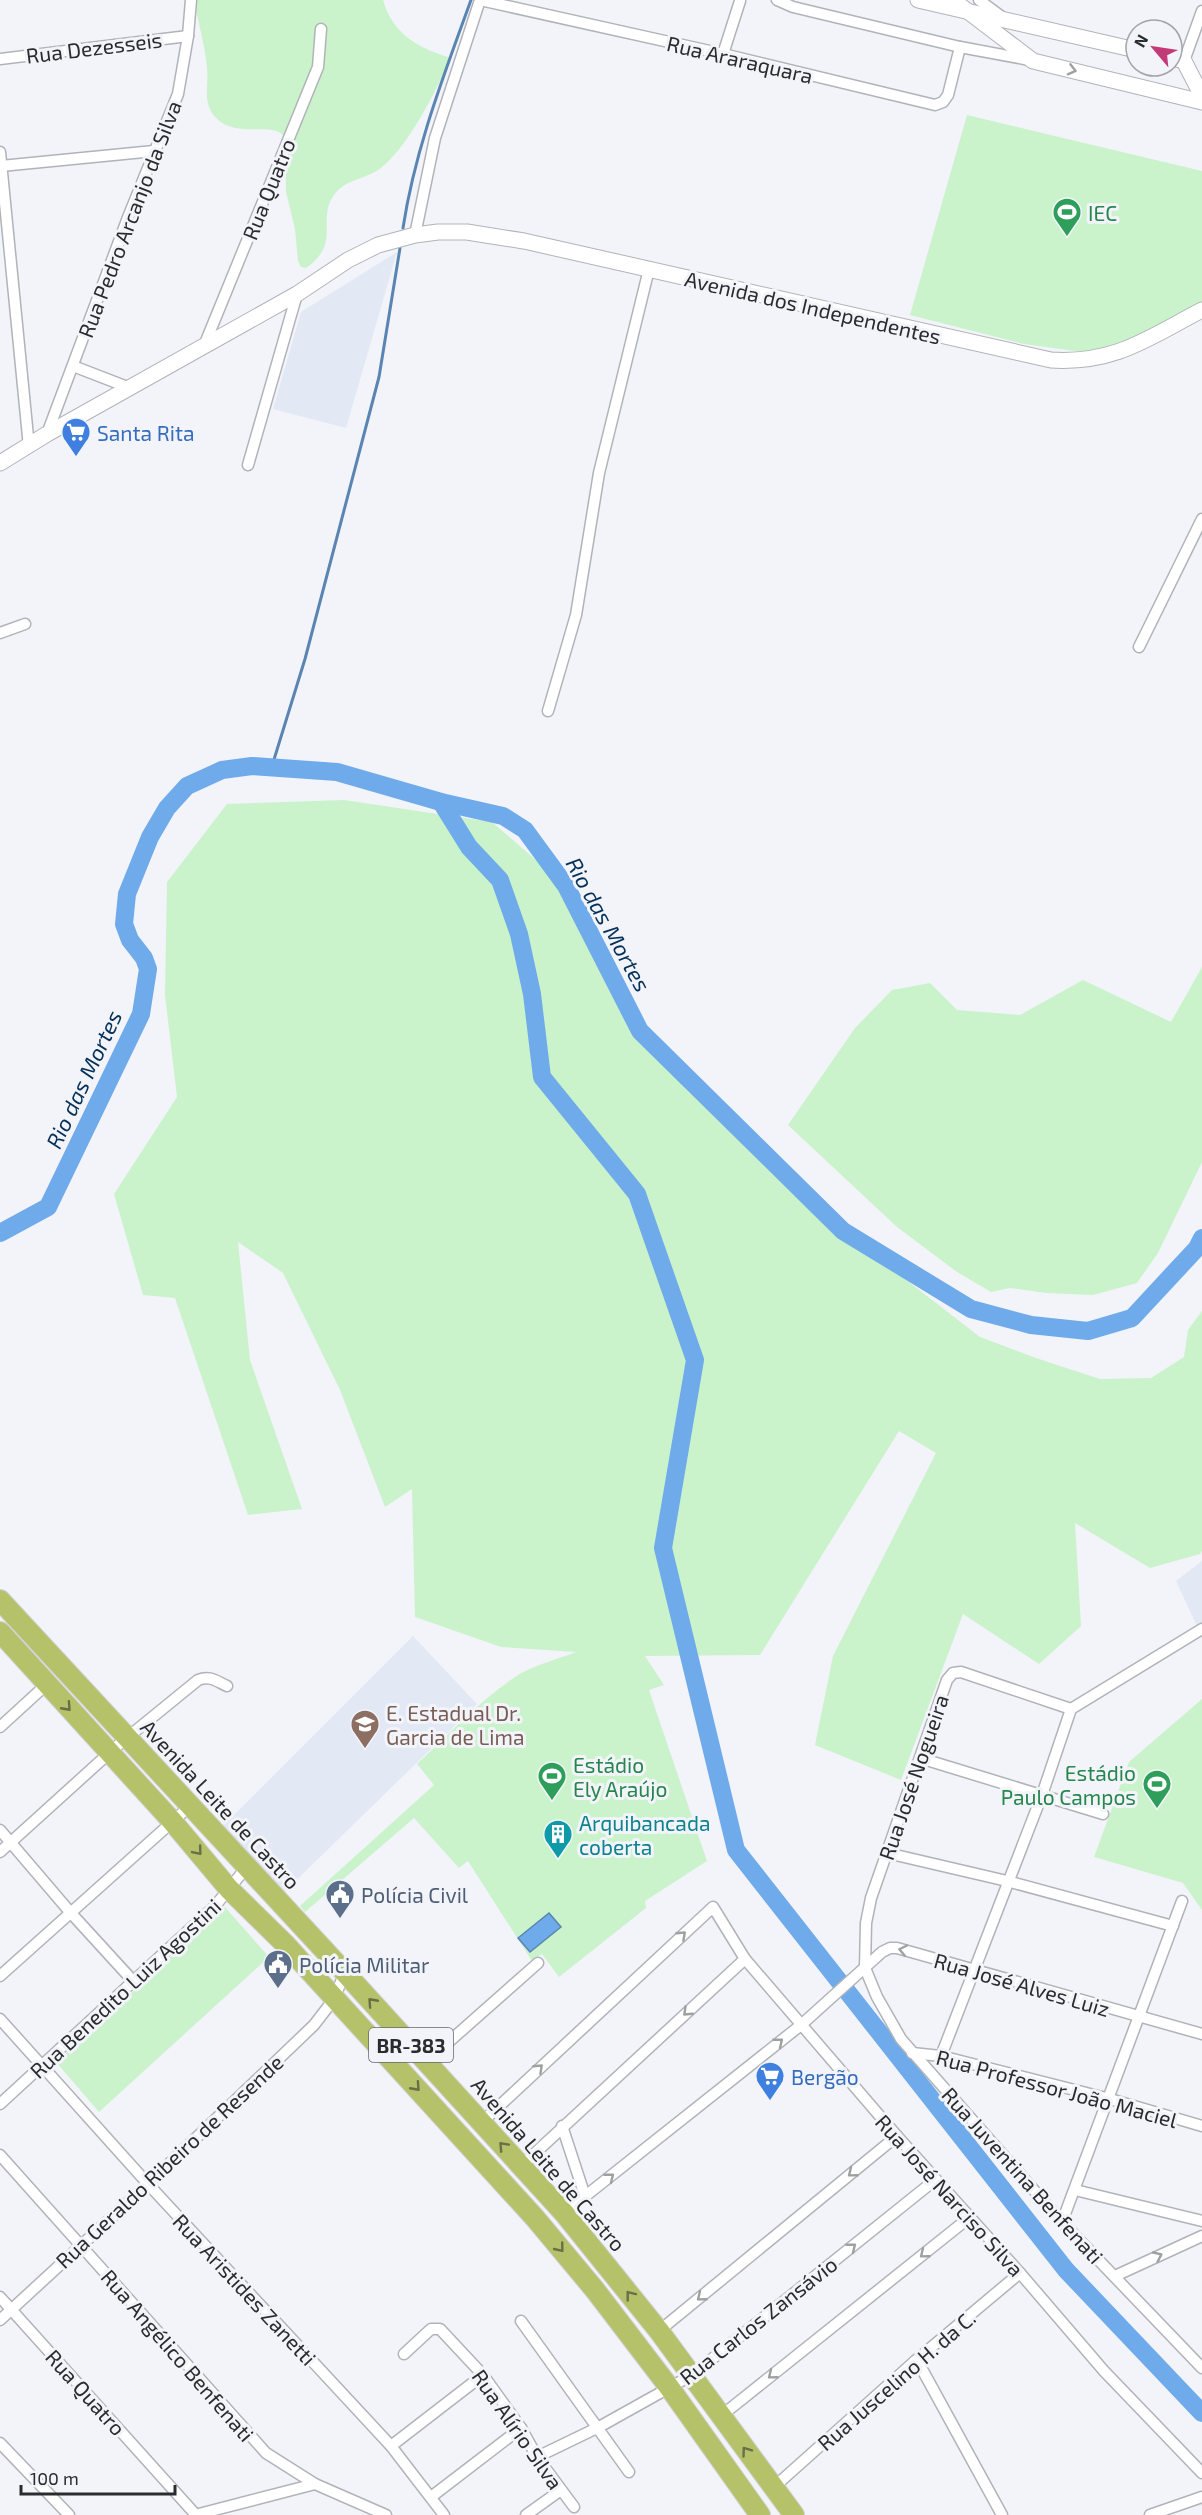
<svg xmlns="http://www.w3.org/2000/svg" width="1202" height="2515" viewBox="0 0 1202 2515" font-family="'Exo 2',sans-serif">
  <style>
    .built { fill: #e3e8f5 }
    .green { fill: #caf3cb }
    .water { fill: #6faaea; stroke: #5a84b1; stroke-width: 1.5 }
    .lines { fill: none; stroke-linecap: round; stroke-linejoin: round }
    .stream { stroke: #5a84b1; stroke-width: 3 }
    .river { stroke: #6faaea; stroke-width: 18 }
    .street-casing { stroke: #b1b3b8; stroke-width: 13 }
    .secondary-casing { stroke: #b1b3b8; stroke-width: 17 }
    .highway-casing { stroke: #d0d0d1; stroke-width: 22 }
    .street { stroke: #fff; stroke-width: 10 }
    .secondary { stroke: #fff; stroke-width: 15 }
    .highway { stroke: #b5c269; stroke-width: 20 }
    .oneway { stroke: #9fa0a0 }
    .oneway2 { stroke: #696f48 }
    .labels { text-anchor: middle; dominant-baseline: central; stroke-width: 6; stroke-linejoin: round; paint-order: stroke }
    .shield { fill: #f2f4fa; stroke: #66676a; stroke-width: 1.5 }
    .shield-label { font-size: 20px; font-weight: bold; fill: #2a2b2d }
    .street-label { font-size: 21px; fill: #2a2b2d; stroke: #f2f4fa }
    .leisure-label { font-size: 21px; fill: #27864d; stroke: #f2f4fa; text-anchor: start }
    .shop-label { font-size: 21px; fill: #366cbe; stroke: #f2f4fa; text-anchor: start }
    .education-label { font-size: 21px; fill: #785e54; stroke: #f2f4fa; text-anchor: start }
    .culture-label { font-size: 21px; fill: #0d838f; stroke: #f2f4fa; text-anchor: start }
    .service-label { font-size: 21px; fill: #4e5e75; stroke: #f2f4fa; text-anchor: start }
    .water-label { font-size: 22px; font-style: italic; fill: #053159; stroke: #f2f4fa }
  </style>
  <rect width="100%" height="100%" fill="#f2f4fa"/>
  <!-- built -->
  <g class="built">
    <path d="M397,252L346,428L273,409L301,312Z"/>
    <path d="M1202,1561V1623L1197,1626L1176,1581Z"/>
    <path d="M413,1636L477,1704L278,1898L217,1832Z"/>
  </g>
  <!-- green -->
  <g class="green">
    <path d="M194,0H383C393,35 419,48 451,58C436,90 408,149 378,170C365,179 344,180 334,195C316,220 342,243 306,268L301,267L298,261L295,229L286,192L285,138C274,118 233,143 212,113C203,99 209,83 207,68C205,45 198,22 194,0Z"/>
    <path d="M967,115L1202,171V303L1128,342L1082,352L1024,344L910,315Z"/>
    <path d="M344,800L492,822L566,886L640,1031L843,1231L980,1337L1036,1358L1100,1379L1151,1378L1184,1357L1188,1330L1202,1311V1551L1200,1554L1150,1568L1075,1523L1081,1626L1039,1664L963,1614L901,1780L815,1745L833,1656L936,1453L899,1431L760,1655L645,1656L664,1685L649,1690L707,1861L645,1901L646,1908L559,1977L542,1954L532,1961L468,1861L459,1868L414,1818L305,1912L300,1906L434,1785L417,1764C448,1735 479,1701 515,1677C533,1665 556,1660 576,1652L501,1647L415,1617L412,1489L385,1507L340,1390L283,1273L238,1242L250,1360L302,1509L248,1515L175,1298L143,1295L114,1194L177,1097L165,995L167,882L227,804Z"/>
    <path d="M1202,967V1162L1158,1253L1137,1283L1093,1295L1046,1293L1010,1288L991,1292L957,1272L897,1227L788,1125L855,1028L892,990L930,983L957,1010L1020,1015L1083,980L1171,1022Z"/>
    <path d="M1202,1699V1910L1183,1883L1094,1857L1129,1762Z"/>
    <path d="M225,1907L269,1957L99,2112L56,2062Z"/>
  </g>
  <!-- water -->
  <path class="water" d="M549,1913L561,1927L530,1952L518,1938Z"/>
  <g class="lines">
    <!-- stream -->
    <g class="stream">
      <path d="M403,228C415,149 444,75 471,0"/>
      <path d="M272,766L305,659L379,377L400,248"/>
    </g>
    <!-- river -->
    <g class="river">
      <path d="M441,802L469,847L500,880L519,934L532,994L542,1077L637,1194L695,1360L663,1548L736,1850L1066,2270L1202,2413"/>
      <path d="M0,1233L48,1207L141,1014L148,969L144,958L130,940L124,924L127,894L150,837L167,808L187,786L222,770L252,766L337,772L441,802L503,816L525,830L566,886L640,1031L843,1231L971,1309L1031,1325L1088,1331L1132,1318L1197,1248L1202,1238"/>
    </g>
    <!-- street casing -->
    <g class="street-casing">
      <g id="street">
        <path d="M480,0L723,54L935,105L943,102L948,95L960,47"/>
        <path d="M777,0L793,7L960,47L1030,60"/>
        <path d="M979,0L1002,17"/>
        <path d="M723,54L740,1"/>
        <path d="M0,59L188,36"/>
        <path d="M1184,61L1202,11"/>
        <path d="M0,152L29,447"/>
        <path d="M1,166L154,151"/>
        <path d="M415,235L435,138L480,0"/>
        <path d="M204,346L318,67L321,29"/>
        <path d="M73,366L130,388"/>
        <path d="M47,434L127,220L178,94L188,36L191,0"/>
        <path d="M248,465L297,294"/>
        <path d="M0,633L25,624"/>
        <path d="M1139,647L1202,519"/>
        <path d="M548,711L576,615L599,473L649,269"/>
        <path d="M1071,1709L961,1672L953,1673L947,1680L871,1898L866,1923L865,1968L877,1997L901,2039L1062,2222L1202,2368"/>
        <path d="M0,1727L47,1684"/>
        <path d="M920,1758L1103,1814"/>
        <path d="M0,1830L70,1912L134,1982"/>
        <path d="M0,1852L117,1746L198,1680C210,1675 216,1681 227,1686"/>
        <path d="M887,1853L1007,1881L1173,1926"/>
        <path d="M0,1976L190,1806"/>
        <path d="M0,2019L148,2184L391,2446L444,2515"/>
        <path d="M912,2053L941,2056L1110,2099L1202,2126"/>
        <path d="M941,2056L1042,1795L1071,1709L1202,1629"/>
        <path d="M426,2062L538,1963"/>
        <path d="M0,2104L215,1906L246,1868"/>
        <path d="M481,2123L713,1907L745,1959L897,2136L1020,2273L1104,2371L1202,2473"/>
        <path d="M562,2126L585,2196"/>
        <path d="M0,2155L266,2453L315,2484L386,2515"/>
        <path d="M521,2166L745,1959"/>
        <path d="M1075,2190L1202,2221"/>
        <path d="M564,2213L801,2025L882,1952L890,1948H897L1202,2034"/>
        <path d="M1062,2222L1182,1901"/>
        <path d="M1115,2276L1202,2236"/>
        <path d="M0,2297L196,2515"/>
        <path d="M0,2320L148,2184L314,2025L334,1999L345,1972"/>
        <path d="M521,2321L629,2472"/>
        <path d="M659,2331L897,2136"/>
        <path d="M404,2354L431,2329H440L483,2375L521,2428L537,2457L574,2507"/>
        <path d="M915,2361L923,2371L1002,2515"/>
        <path d="M721,2416L970,2217"/>
        <path d="M0,2443L69,2515"/>
        <path d="M391,2446L483,2375"/>
        <path d="M537,2457L599,2427L692,2375L935,2180"/>
        <path d="M773,2488L915,2361L1020,2273"/>
        <path d="M431,2497L521,2428"/>
        <path d="M195,2515L315,2484"/>
        <path d="M526,2515L561,2490"/>
        <path d="M1150,2515L1202,2497"/>
      </g>
    </g>
    <!-- secondary casing -->
    <g class="secondary-casing">
      <g id="secondary">
        <path d="M918,0L1136,50"/>
        <path d="M953,0L1033,61L1202,102"/>
        <path d="M1172,58L1184,61L1202,96"/>
        <path d="M0,463L47,434L297,294L348,260L378,245L415,235L438,232H467L524,241L1051,360C1115,364 1148,338 1202,310"/>
      </g>
    </g>
    <!-- highway casing -->
    <g class="highway-casing">
      <g id="highway">
        <path d="M0,1600L338,1965L564,2213L659,2331L794,2515"/>
        <path d="M0,1632L172,1821L229,1889L285,1944L535,2218L595,2290L669,2387L760,2515"/>
      </g>
    </g>
    <!-- street -->
    <use href="#street" class="street"/>
    <!-- secondary -->
    <use href="#secondary" class="secondary"/>
    <!-- highway -->
    <use href="#highway" class="highway"/>
  </g>
  <!-- one-way arrows -->
  <defs><path id="oneway-chevron" d="M-2-3.5L2.5 0L-2 3.5" fill="none" stroke-width="1.6" stroke-linecap="round" stroke-linejoin="round" transform="scale(1.5)"/></defs>
  <g class="oneway">
    <use href="#oneway-chevron" transform="translate(1072 70) rotate(14)"/>
    <use href="#oneway-chevron" transform="translate(682 1935) rotate(-43)"/>
    <use href="#oneway-chevron" transform="translate(903 1950) rotate(-168)"/>
    <use href="#oneway-chevron" transform="translate(687 2012) rotate(137)"/>
    <use href="#oneway-chevron" transform="translate(779 2042) rotate(-39)"/>
    <use href="#oneway-chevron" transform="translate(539 2068) rotate(-43)"/>
    <use href="#oneway-chevron" transform="translate(852 2173) rotate(141)"/>
    <use href="#oneway-chevron" transform="translate(610 2177) rotate(-39)"/>
    <use href="#oneway-chevron" transform="translate(852 2247) rotate(-39)"/>
    <use href="#oneway-chevron" transform="translate(924 2254) rotate(141)"/>
    <use href="#oneway-chevron" transform="translate(1158 2256) rotate(-25)"/>
    <use href="#oneway-chevron" transform="translate(701 2297) rotate(141)"/>
    <use href="#oneway-chevron" transform="translate(772 2375) rotate(141)"/>
  </g>
  <g class="oneway2">
    <use href="#oneway-chevron" transform="translate(67 1707) rotate(48)"/>
    <use href="#oneway-chevron" transform="translate(198 1851) rotate(50)"/>
    <use href="#oneway-chevron" transform="translate(372 2002) rotate(-132)"/>
    <use href="#oneway-chevron" transform="translate(416 2087) rotate(48)"/>
    <use href="#oneway-chevron" transform="translate(503 2146) rotate(-133)"/>
    <use href="#oneway-chevron" transform="translate(560 2248) rotate(51)"/>
    <use href="#oneway-chevron" transform="translate(630 2295) rotate(-128)"/>
    <use href="#oneway-chevron" transform="translate(746 2451) rotate(-126)"/>
  </g>
  <!-- icons -->
  <defs>
    <g id="stadium-pin" transform="scale(1.5)"><path d="M0 17L-7.5 6A9.5 9.5 0 1 1 7.5 6Z" fill="#2e9e5b" stroke="#f2f4fa"/><path d="M0-5a6.5 5 0 1 0 0 10a6.5 5 0 1 0 0-10ZM-3.5-1.8h7v3.6h-7Z" fill="#fff"/></g>
    <g id="supermarket-pin" transform="scale(1.5)"><path d="M0 17L-7.5 6A9.5 9.5 0 1 1 7.5 6Z" fill="#3f7fe0" stroke="#f2f4fa"/><path d="M-6-5.5h2.5l.6 2H6L4.5 2H-2.5L-4.4-4H-6ZM-1.5 3.2a1.3 1.3 0 1 0 .1 0ZM3 3.2a1.3 1.3 0 1 0 .1 0Z" fill="#fff"/></g>
    <g id="school-pin" transform="scale(1.5)"><path d="M0 17L-7.5 6A9.5 9.5 0 1 1 7.5 6Z" fill="#8d6e63" stroke="#f2f4fa"/><path d="M0-5L7-2L0 1L-7-2ZM-4 1L0 2.5L4 1V4Q0 6-4 4Z" fill="#fff"/></g>
    <g id="building-pin" transform="scale(1.5)"><path d="M0 17L-7.5 6A9.5 9.5 0 1 1 7.5 6Z" fill="#0f9aa8" stroke="#f2f4fa"/><path d="M-4-6H4V6H1V3H-1V6H-4ZM-2.5-4.3h1.7v1.8h-1.7ZM.8-4.3h1.7v1.8H.8ZM-2.5-1h1.7V.8h-1.7ZM.8-1h1.7V.8H.8Z" fill="#fff"/></g>
    <g id="civic-pin" transform="scale(1.5)"><path d="M0 17L-7.5 6A9.5 9.5 0 1 1 7.5 6Z" fill="#5c6f8a" stroke="#f2f4fa"/><path d="M-.6-6.5H3V-4.5H.6V-3L4-1V1h2V6H-6V1h2V-1L-.6-3ZM-1.2 2.5V6h2.4V2.5Z" fill="#fff"/></g>
  </defs>
  <g fill-rule="evenodd">
    <use href="#stadium-pin" x="1067" y="212"/>
    <use href="#supermarket-pin" x="76" y="432"/>
    <use href="#school-pin" x="365" y="1724"/>
    <use href="#stadium-pin" x="552" y="1776"/>
    <use href="#stadium-pin" x="1157" y="1784"/>
    <use href="#building-pin" x="558" y="1834"/>
    <use href="#civic-pin" x="340" y="1894"/>
    <use href="#civic-pin" x="278" y="1964"/>
    <use href="#supermarket-pin" x="770" y="2076"/>
  </g>
  <g class="labels">
    <!-- shield labels -->
    <rect class="shield" x="369" y="2028" width="84" height="34" rx="4.5"/>
    <g class="shield-label">
      <text x="411" y="2045">BR-383</text>
    </g>
    <!-- street labels -->
    <g class="street-label">
      <text transform="translate(94 47) rotate(-7)">Rua Dezesseis</text>
      <text transform="translate(740 59) rotate(13)">Rua Araraquara</text>
      <text transform="translate(268 189) rotate(-68)">Rua Quatro</text>
      <text transform="translate(129 219) rotate(-69)">Rua Pedro Arcanjo da Silva</text>
      <text transform="translate(813 307) rotate(13)">Avenida dos Independentes</text>
      <text transform="translate(913 1777) rotate(-71)">Rua José Nogueira</text>
      <text transform="translate(221 1804) rotate(47)">Avenida Leite de Castro</text>
      <text transform="translate(1022 1984) rotate(16)">Rua José Alves Luiz</text>
      <text transform="translate(125 1988) rotate(-43)">Rua Benedito Luiz Agostini</text>
      <text transform="translate(1057 2088) rotate(15)">Rua Professor João Maciel</text>
      <text transform="translate(169 2161) rotate(-43)">Rua Geraldo Ribeiro de Resende</text>
      <text transform="translate(549 2164) rotate(49)">Avenida Leite de Castro</text>
      <text transform="translate(1023 2175) rotate(48)">Rua Juventina Benfenati</text>
      <text transform="translate(950 2195) rotate(48)">Rua José Narciso Silva</text>
      <text transform="translate(245 2289) rotate(47)">Rua Aristides Zanetti</text>
      <text transform="translate(758 2320) rotate(-38)">Rua Carlos Zansávio</text>
      <text transform="translate(178 2355) rotate(49)">Rua Angélico Benfenati</text>
      <text transform="translate(896 2380) rotate(-41)">Rua Juscelino H. da C.</text>
      <text transform="translate(86 2392) rotate(48)">Rua Quatro</text>
      <text transform="translate(518 2429) rotate(55)">Rua Alírio Silva</text>
    </g>
    <!-- leisure labels -->
    <g class="leisure-label">
      <text x="1088" y="212">IEC</text>
      <text x="573" y="1764">Estádio<tspan x="573" dy="24">Ely Araújo</tspan></text>
      <text x="1136" y="1772" text-anchor="end">Estádio<tspan x="1136" dy="24">Paulo Campos</tspan></text>
    </g>
    <!-- shop labels -->
    <g class="shop-label">
      <text x="97" y="432">Santa Rita</text>
      <text x="791" y="2076">Bergão</text>
    </g>
    <!-- education labels -->
    <g class="education-label">
      <text x="386" y="1712">E. Estadual Dr.<tspan x="386" dy="24">Garcia de Lima</tspan></text>
    </g>
    <!-- culture labels -->
    <g class="culture-label">
      <text x="579" y="1822">Arquibancada<tspan x="579" dy="24">coberta</tspan></text>
    </g>
    <!-- service labels -->
    <g class="service-label">
      <text x="361" y="1894">Polícia Civil</text>
      <text x="299" y="1964">Polícia Militar</text>
    </g>
    <!-- water labels -->
    <g class="water-label">
      <text transform="translate(609 924) rotate(61)">Rio das Mortes</text>
      <text transform="translate(83 1079) rotate(-65)">Rio das Mortes</text>
    </g>
  </g>
  <!-- north arrow -->
  <g transform="translate(1154 48) rotate(299)"><circle r="28" fill="#f2f4fa" stroke="#a2a4a8" stroke-width="1.5"/>
  <path d="M0-4.5L10 22L0 15L-10 22Z" fill="#c23a78"/>
  <text y="-9" font-size="16" font-weight="bold" text-anchor="middle" fill="#2a2b2d">N</text>
  </g>
  <!-- scale -->
  <path d="M21 2485v9h154v-9" fill="none" stroke="#2a2b2d" stroke-width="3"/>
  <text x="30" y="2485" font-size="18" fill="#2a2b2d" stroke="#f2f4fa" stroke-width="4.5" paint-order="stroke">100 m</text>
</svg>
